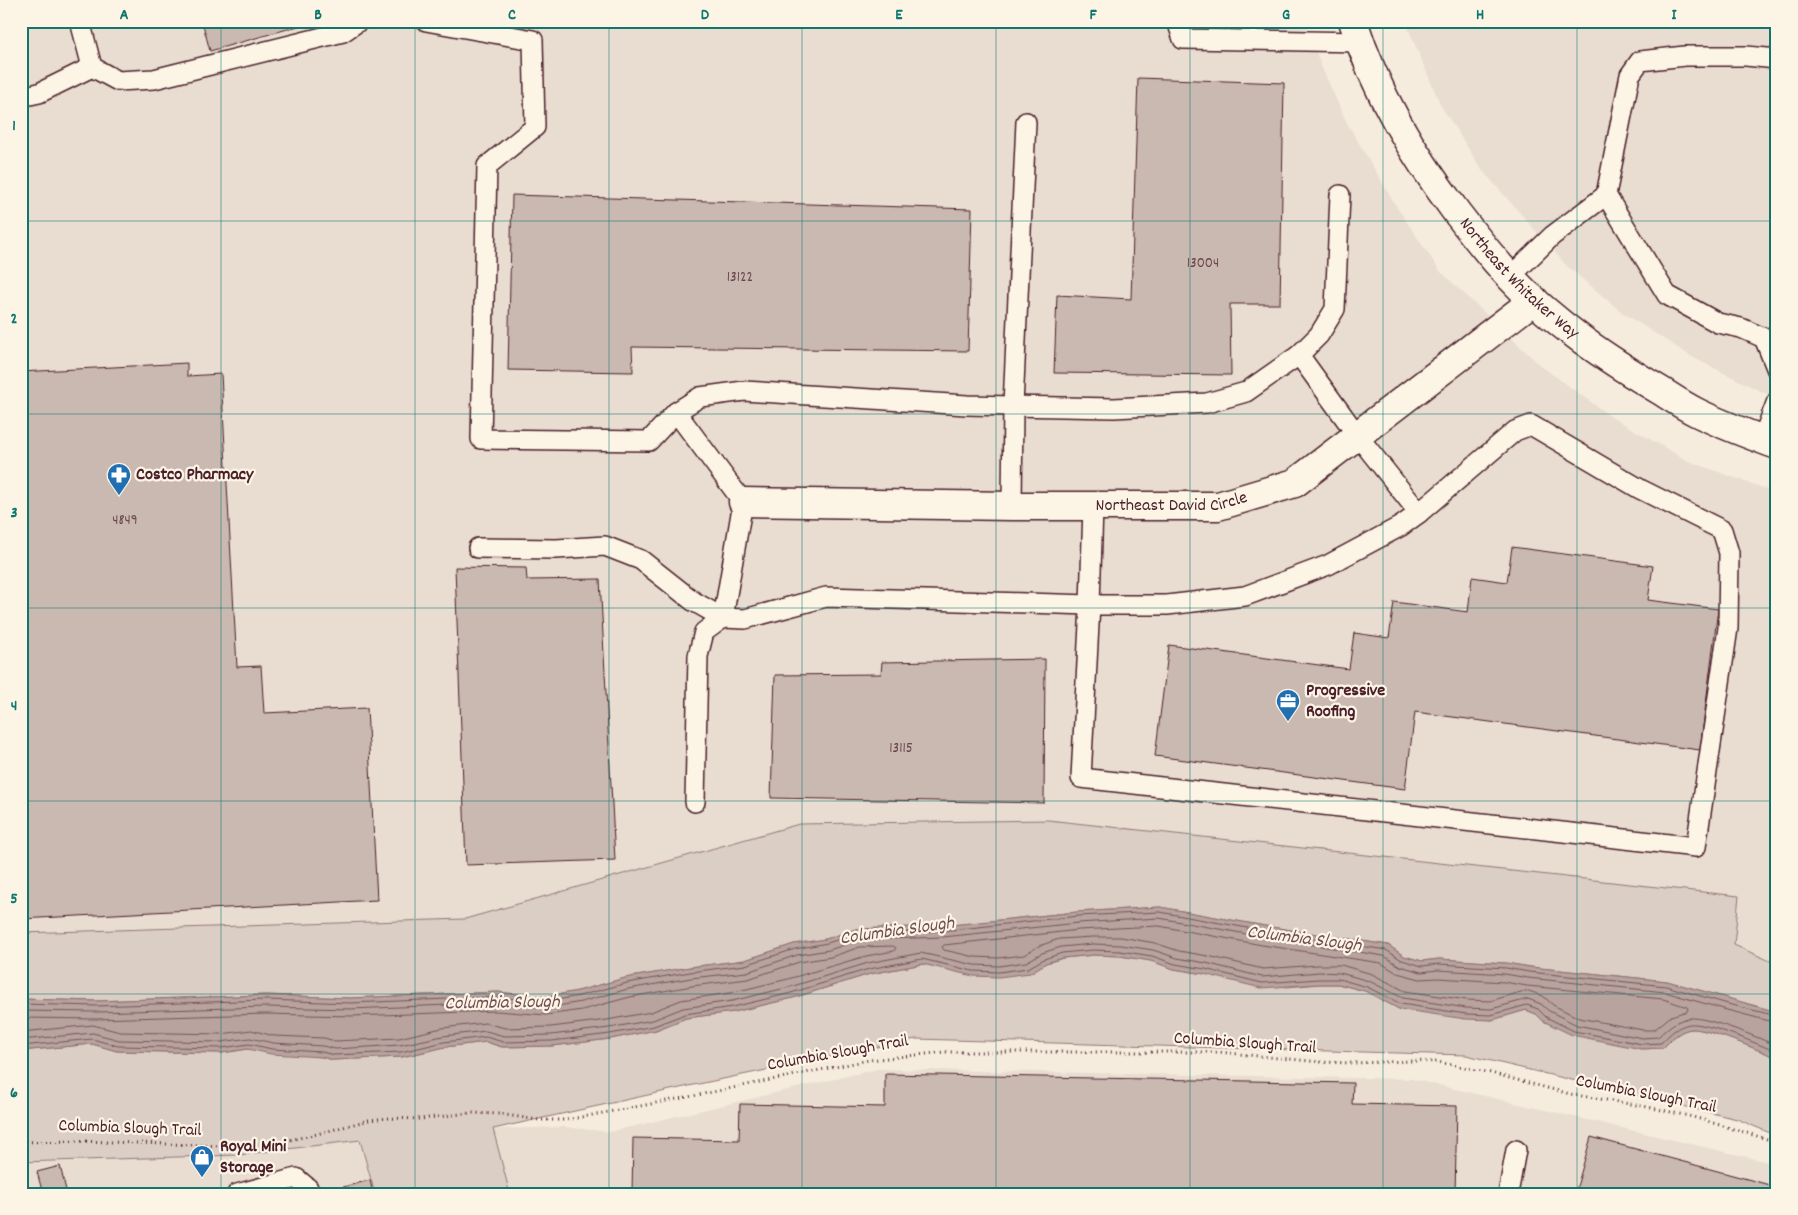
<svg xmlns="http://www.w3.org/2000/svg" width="1798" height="1215" viewBox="0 0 1798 1215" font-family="Dekko,sans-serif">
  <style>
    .built { fill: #e8ddd0 }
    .green { fill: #dbcec4; stroke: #927678 }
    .water { fill: #b8a39e; stroke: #8c6e70 }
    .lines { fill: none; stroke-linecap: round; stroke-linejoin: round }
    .shore { stroke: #765459; stroke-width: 1 }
    .building { fill: #cab9b1; stroke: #4a1f2b }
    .lane-casing { stroke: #4a1f2b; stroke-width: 22 }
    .street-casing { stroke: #4a1f2b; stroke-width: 31 }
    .secondary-casing { stroke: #4a1f2b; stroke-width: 31 }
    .path { stroke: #4a1f2b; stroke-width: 3; stroke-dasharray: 1 4; stroke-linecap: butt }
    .lane { stroke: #fcf5e5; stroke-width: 19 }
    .street { stroke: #fcf5e5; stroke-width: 28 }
    .secondary { stroke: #fcf5e5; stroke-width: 28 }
    .grid { fill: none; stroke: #0f766e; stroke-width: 1; stroke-opacity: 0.55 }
    .labels { text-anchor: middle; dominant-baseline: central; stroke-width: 4.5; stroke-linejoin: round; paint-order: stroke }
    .number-label { font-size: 15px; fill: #6a464c }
    .street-label { font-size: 18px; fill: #4a1f2b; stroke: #fcf5e5 }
    .poi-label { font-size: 18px; font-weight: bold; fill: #4a1f2b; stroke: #fcf5e5; text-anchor: start }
    .water-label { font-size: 19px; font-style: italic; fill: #704d53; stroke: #fcf5e5 }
    .neatline { fill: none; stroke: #0f766e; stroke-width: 2 }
    .grid-label { font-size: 16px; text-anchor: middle; font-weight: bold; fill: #0f766e }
  </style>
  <rect width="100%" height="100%" fill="#f5ecde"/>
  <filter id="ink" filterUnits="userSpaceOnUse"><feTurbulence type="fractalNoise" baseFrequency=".02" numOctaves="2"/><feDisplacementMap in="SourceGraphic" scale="10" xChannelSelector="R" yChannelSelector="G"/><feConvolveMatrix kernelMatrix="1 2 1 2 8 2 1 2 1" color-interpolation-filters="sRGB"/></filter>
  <g filter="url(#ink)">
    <!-- built -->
    <g class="built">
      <path d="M21,21H1305L1321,66L1347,123L1398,209L1440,271L1541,366L1610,416L1688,461L1777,493V964L1734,945L1739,896L799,824L465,919L21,933Z"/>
      <path d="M1405,21H1777V397L1764,393L1692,357L1623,313L1567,266L1482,170L1441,106Z"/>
      <path d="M877,1069L1412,1079L1777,1164V1194H509L492,1129L564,1127L609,1132Z"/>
      <path d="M360,1140L375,1194H21V1162L239,1155Z"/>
    </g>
    <!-- green -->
    <g class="green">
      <path d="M1048,820L1739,896L1734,945L1777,964V1012L1667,981L1530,967L1506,963L1439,959L1422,961L1404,956L1388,945L1265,926L1160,907L1077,912L942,926L856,929L826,939L794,944L745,960L690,967L625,978L578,991L544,997L498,992L350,998L266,995L96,1001L21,999V933L465,919L799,824Z"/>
      <path d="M1094,955L1120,956L1151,961L1174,969L1287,987L1319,984H1338L1365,991L1399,1009L1492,1020L1526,1010L1536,1014L1543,1021L1554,1025L1641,1049L1663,1048C1671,1040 1679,1030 1692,1029C1707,1028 1761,1051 1777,1058V1136L1737,1119L1466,1055L916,1039L689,1086L493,1129L510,1194H375L360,1140L239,1155L21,1162V1051L92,1044L117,1051L222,1053L248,1049L322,1057L333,1060L402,1057L445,1047L486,1042L502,1047L552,1046L610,1039L656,1030L686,1018L734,1012L793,998L870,974L923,964L947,969L1030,973L1046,963L1063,958Z"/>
    </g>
    <!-- water -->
    <path class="water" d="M1160,907L1265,926L1388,945L1404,956L1422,961L1439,959L1506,963L1530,967L1667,981L1777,1012V1058C1761,1051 1707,1028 1692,1029C1679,1030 1671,1040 1663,1048L1641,1049L1572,1035L1543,1021L1536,1014L1526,1010L1492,1020L1465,1019L1399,1009L1365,991L1338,984H1319L1261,988L1204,974L1174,969L1151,961L1120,956L1094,955L1063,958L1046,963L1030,973L999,977L973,976L923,964L870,974L793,998L734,1012L686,1018L656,1030L610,1039L552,1046L502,1047L486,1042L445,1047L402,1057L333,1060L322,1057L271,1054L248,1049L222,1053L117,1051L92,1044L21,1051V999L96,1001L266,995L350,998L498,992L544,997L578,991L625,978L690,967L745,960L794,944L826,939L856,929L942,926L1077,912Z"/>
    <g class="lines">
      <!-- shore -->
      <g class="shore">
        <path d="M1159,926L1262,945L1381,963L1397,973L1420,979L1438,978L1504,982L1527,986L1663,999L1687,1007L1688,1009L1687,1011L1671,1016L1654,1030H1643L1579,1018L1553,1005L1543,996L1529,991L1521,992L1490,1001L1467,1000L1405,991L1372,974L1341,965H1318L1263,969L1208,956L1179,951L1155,943L1121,937H1093L1059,939L1039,946L1024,955L998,958L975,957L944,950L942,947L944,945L1079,930Z"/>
        <path d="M21,1004L96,1006L266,1000L350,1003L497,997L545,1002L579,996L627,983L690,972L745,965L795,949L827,943L857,934L942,931L1078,916L1160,912L1264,931L1386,950L1402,960L1422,966L1439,964L1506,968L1529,972L1666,986L1728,1004L1777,1016"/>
        <path d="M21,1011L96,1012L266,1007L350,1009L497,1003L546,1008L581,1002L628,989L691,978L747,972L797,955L829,950L859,940L943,937L1078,923L1159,918L1263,937L1384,956L1400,966L1421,972L1438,970L1505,974L1528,978L1665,992L1727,1010L1777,1023"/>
        <path d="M21,1018L96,1019L266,1014L351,1016L497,1011L546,1015L582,1010L630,997L692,986L748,979L799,962L831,957L860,947L893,946L896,948L894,951L866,956L788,979L730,993L681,1000L651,1012L607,1020L551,1027L505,1028L485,1023L442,1028L399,1038L335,1041L324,1038L274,1036L251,1030L221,1034L120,1032L93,1025L21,1032"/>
        <path d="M21,1040L93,1033L119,1040L221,1042L250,1038L273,1043L323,1046L335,1049L400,1045L443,1036L486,1031L504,1036L551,1035L609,1028L653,1020L683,1008L732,1001L790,987L868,963L921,953L974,965L999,966L1026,962L1042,953L1061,947L1093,944L1121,945L1153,950L1177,958L1206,963L1262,977L1319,972L1340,973L1369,981L1403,998L1466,1008L1491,1009L1528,999L1541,1004L1549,1011L1577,1025L1642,1038L1658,1037C1667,1028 1677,1019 1691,1018C1708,1017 1760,1038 1777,1046"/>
        <path d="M21,1046L92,1039L118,1046L222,1048L249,1044L272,1049L322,1052L334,1055L401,1052L444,1042L486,1037L503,1042L552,1041L610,1034L654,1026L685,1014L733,1007L791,993L869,969L922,959L973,971L999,972L1028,968L1044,959L1062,953L1093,950L1120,951L1152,956L1175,964L1205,969L1262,983L1319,979H1339L1367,987L1401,1004L1466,1014L1491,1015L1527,1005L1538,1009L1546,1017L1574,1031L1642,1044L1661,1043C1670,1034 1677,1026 1690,1024C1707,1022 1760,1045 1777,1052"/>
      </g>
    </g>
    <!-- building -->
    <g class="building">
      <path d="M202,21H316L210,51Z"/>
      <path d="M21,42L27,64L21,65Z"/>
      <path d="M1138,78L1284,83L1280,304H1230L1231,375L1054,373L1057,295L1131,299Z"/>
      <path d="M512,195L972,209L968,351L632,347L633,372L508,370Z"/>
      <path d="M187,363V376L221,374L237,667L261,666L264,713L367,708L377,900L21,919V372Z"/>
      <path d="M1512,547L1653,566L1648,600L1718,609L1700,750L1415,712L1405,789L1155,756L1169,645L1349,669L1354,633L1389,638L1394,602L1468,612L1472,577L1507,582Z"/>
      <path d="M455,567L526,568L527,580L600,579L615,860L466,865Z"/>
      <path d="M1045,659L1044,803L771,798L775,675L881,674L882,662Z"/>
      <path d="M885,1074L1353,1083L1352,1104L1457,1106L1455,1194H632L633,1138L739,1140L740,1104L885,1107Z"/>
      <path d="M1591,1137L1777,1187V1194H1575Z"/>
      <path d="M60,1166L67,1194H43L37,1172Z"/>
      <path d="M370,1180L373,1194H333L332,1190Z"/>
    </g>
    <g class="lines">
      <!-- lane casing -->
      <g class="lane-casing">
        <g id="lane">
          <path d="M426,21L533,40L535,127L487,166L481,439L649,441L676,412L700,397L744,391L967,405L1114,408L1207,403L1246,392L1299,355"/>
          <path d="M1177,21L1183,39L1360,42"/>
          <path d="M92,67L118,81L154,79L343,32L359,21"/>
          <path d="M21,97L39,93L92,67L80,21"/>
          <path d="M1606,195L1667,295L1718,323L1741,328L1764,338L1777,370"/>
          <path d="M1510,277L1552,236L1606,195L1630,75L1640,61L1685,56H1746L1777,59"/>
          <path d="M676,412L743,502L723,618L745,619L826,597L1090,605L1081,778L1696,847L1728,628L1729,553L1722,530L1640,489L1531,425L1515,431L1419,513"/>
          <path d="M1762,440L1777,401"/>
          <path d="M1012,506L1013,406L1026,122"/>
          <path d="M1093,506L1090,605H1167L1245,596L1328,565L1401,526L1419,513L1357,435L1299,355L1319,335L1335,309L1340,195"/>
          <path d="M478,548L556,549L605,546L641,560L693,601L723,618L704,632L698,656L695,802"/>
          <path d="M237,1194L296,1178L308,1188L310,1194"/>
          <path d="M1508,1194L1516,1150"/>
        </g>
      </g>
      <!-- street casing -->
      <g class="street-casing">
        <g id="street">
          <path id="s1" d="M743,502L1012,506H1218L1295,483L1534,300"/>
        </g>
      </g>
      <!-- secondary casing -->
      <g class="secondary-casing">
        <g id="secondary">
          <path id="s2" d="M1353,21C1376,93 1412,153 1457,213C1474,235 1491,257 1510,277C1553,323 1607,359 1661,391C1672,398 1684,406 1696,412C1722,425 1750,435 1777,445"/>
        </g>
      </g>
      <!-- path -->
      <path class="path" d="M21,1142L80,1141L224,1146L280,1142L313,1135L369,1120L389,1118L420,1119L470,1113L499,1114L539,1120H566L693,1096L869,1060L945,1052H1218L1320,1062L1354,1063L1412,1061L1438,1062L1487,1072L1570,1094L1648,1107L1693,1117L1777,1142"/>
      <!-- lane -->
      <use href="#lane" class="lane"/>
      <!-- street -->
      <use href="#street" class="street"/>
      <!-- secondary -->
      <use href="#secondary" class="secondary"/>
    </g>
  </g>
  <!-- grid -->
  <path class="grid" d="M221,21V1194M415,21V1194M609,21V1194M802,21V1194M996,21V1194M1190,21V1194M1383,21V1194M1577,21V1194M21,221H1777M21,414H1777M21,608H1777M21,801H1777M21,994H1777"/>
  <!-- icons -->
  <defs>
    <g id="pharmacy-pin" transform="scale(1.25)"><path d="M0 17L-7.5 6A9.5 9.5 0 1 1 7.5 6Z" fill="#1f6fb2" stroke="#fcf5e5"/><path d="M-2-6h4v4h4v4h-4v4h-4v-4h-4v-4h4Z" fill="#fff"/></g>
    <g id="office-pin" transform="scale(1.25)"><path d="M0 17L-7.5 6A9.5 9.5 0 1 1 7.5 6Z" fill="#1f6fb2" stroke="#fcf5e5"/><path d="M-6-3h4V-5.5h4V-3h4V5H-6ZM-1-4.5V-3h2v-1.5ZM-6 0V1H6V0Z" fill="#fff"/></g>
    <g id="shop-pin" transform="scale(1.25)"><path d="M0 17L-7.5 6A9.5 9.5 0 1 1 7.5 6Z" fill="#1f6fb2" stroke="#fcf5e5"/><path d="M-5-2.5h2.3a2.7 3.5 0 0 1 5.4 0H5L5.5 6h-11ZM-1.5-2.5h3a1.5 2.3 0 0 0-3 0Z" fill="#fff"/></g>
  </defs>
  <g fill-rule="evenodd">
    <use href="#pharmacy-pin" x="119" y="475"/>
    <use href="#office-pin" x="1288" y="701"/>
    <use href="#shop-pin" x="202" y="1157"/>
  </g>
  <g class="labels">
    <!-- number labels -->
    <g class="number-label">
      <text x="1203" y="264">13004</text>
      <text x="740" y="278">13122</text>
      <text x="125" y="521">4849</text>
      <text x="901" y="749">13115</text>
    </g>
    <!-- street labels -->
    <g class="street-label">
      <text stroke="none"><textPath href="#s2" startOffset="310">Northeast Whitaker Way</textPath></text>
      <text stroke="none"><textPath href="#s1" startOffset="429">Northeast David Circle</textPath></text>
      <text transform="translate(1245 1044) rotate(4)">Columbia Slough Trail</text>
      <text transform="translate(838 1054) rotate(-10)">Columbia Slough Trail</text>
      <text transform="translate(1646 1095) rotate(11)">Columbia Slough Trail</text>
      <text transform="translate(130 1129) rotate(2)">Columbia Slough Trail</text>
    </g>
    <!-- poi labels -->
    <g class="poi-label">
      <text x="136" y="475">Costco Pharmacy</text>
      <text x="1306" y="691">Progressive<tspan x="1306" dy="21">Roofing</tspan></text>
      <text x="220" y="1147">Royal Mini<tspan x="220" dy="21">Storage</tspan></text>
    </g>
    <!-- water labels -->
    <g class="water-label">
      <text transform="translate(897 932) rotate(-8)">Columbia Slough</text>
      <text transform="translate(1304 940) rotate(7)">Columbia Slough</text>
      <text transform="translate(502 1004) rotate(-1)">Columbia Slough</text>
    </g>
  </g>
  <!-- margin -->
  <rect width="1798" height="1215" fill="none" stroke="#fcf5e5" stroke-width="55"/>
  <rect x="28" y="28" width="1742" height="1160" class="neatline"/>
  <g class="grid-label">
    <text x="124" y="19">A</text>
    <text x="318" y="19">B</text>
    <text x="512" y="19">C</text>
    <text x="705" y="19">D</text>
    <text x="899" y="19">E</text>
    <text x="1093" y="19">F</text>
    <text x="1286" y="19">G</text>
    <text x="1480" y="19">H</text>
    <text x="1674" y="19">I</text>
    <text x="14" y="130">1</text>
    <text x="14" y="323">2</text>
    <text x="14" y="517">3</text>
    <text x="14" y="710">4</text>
    <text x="14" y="903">5</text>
    <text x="14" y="1097">6</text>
  </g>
</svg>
